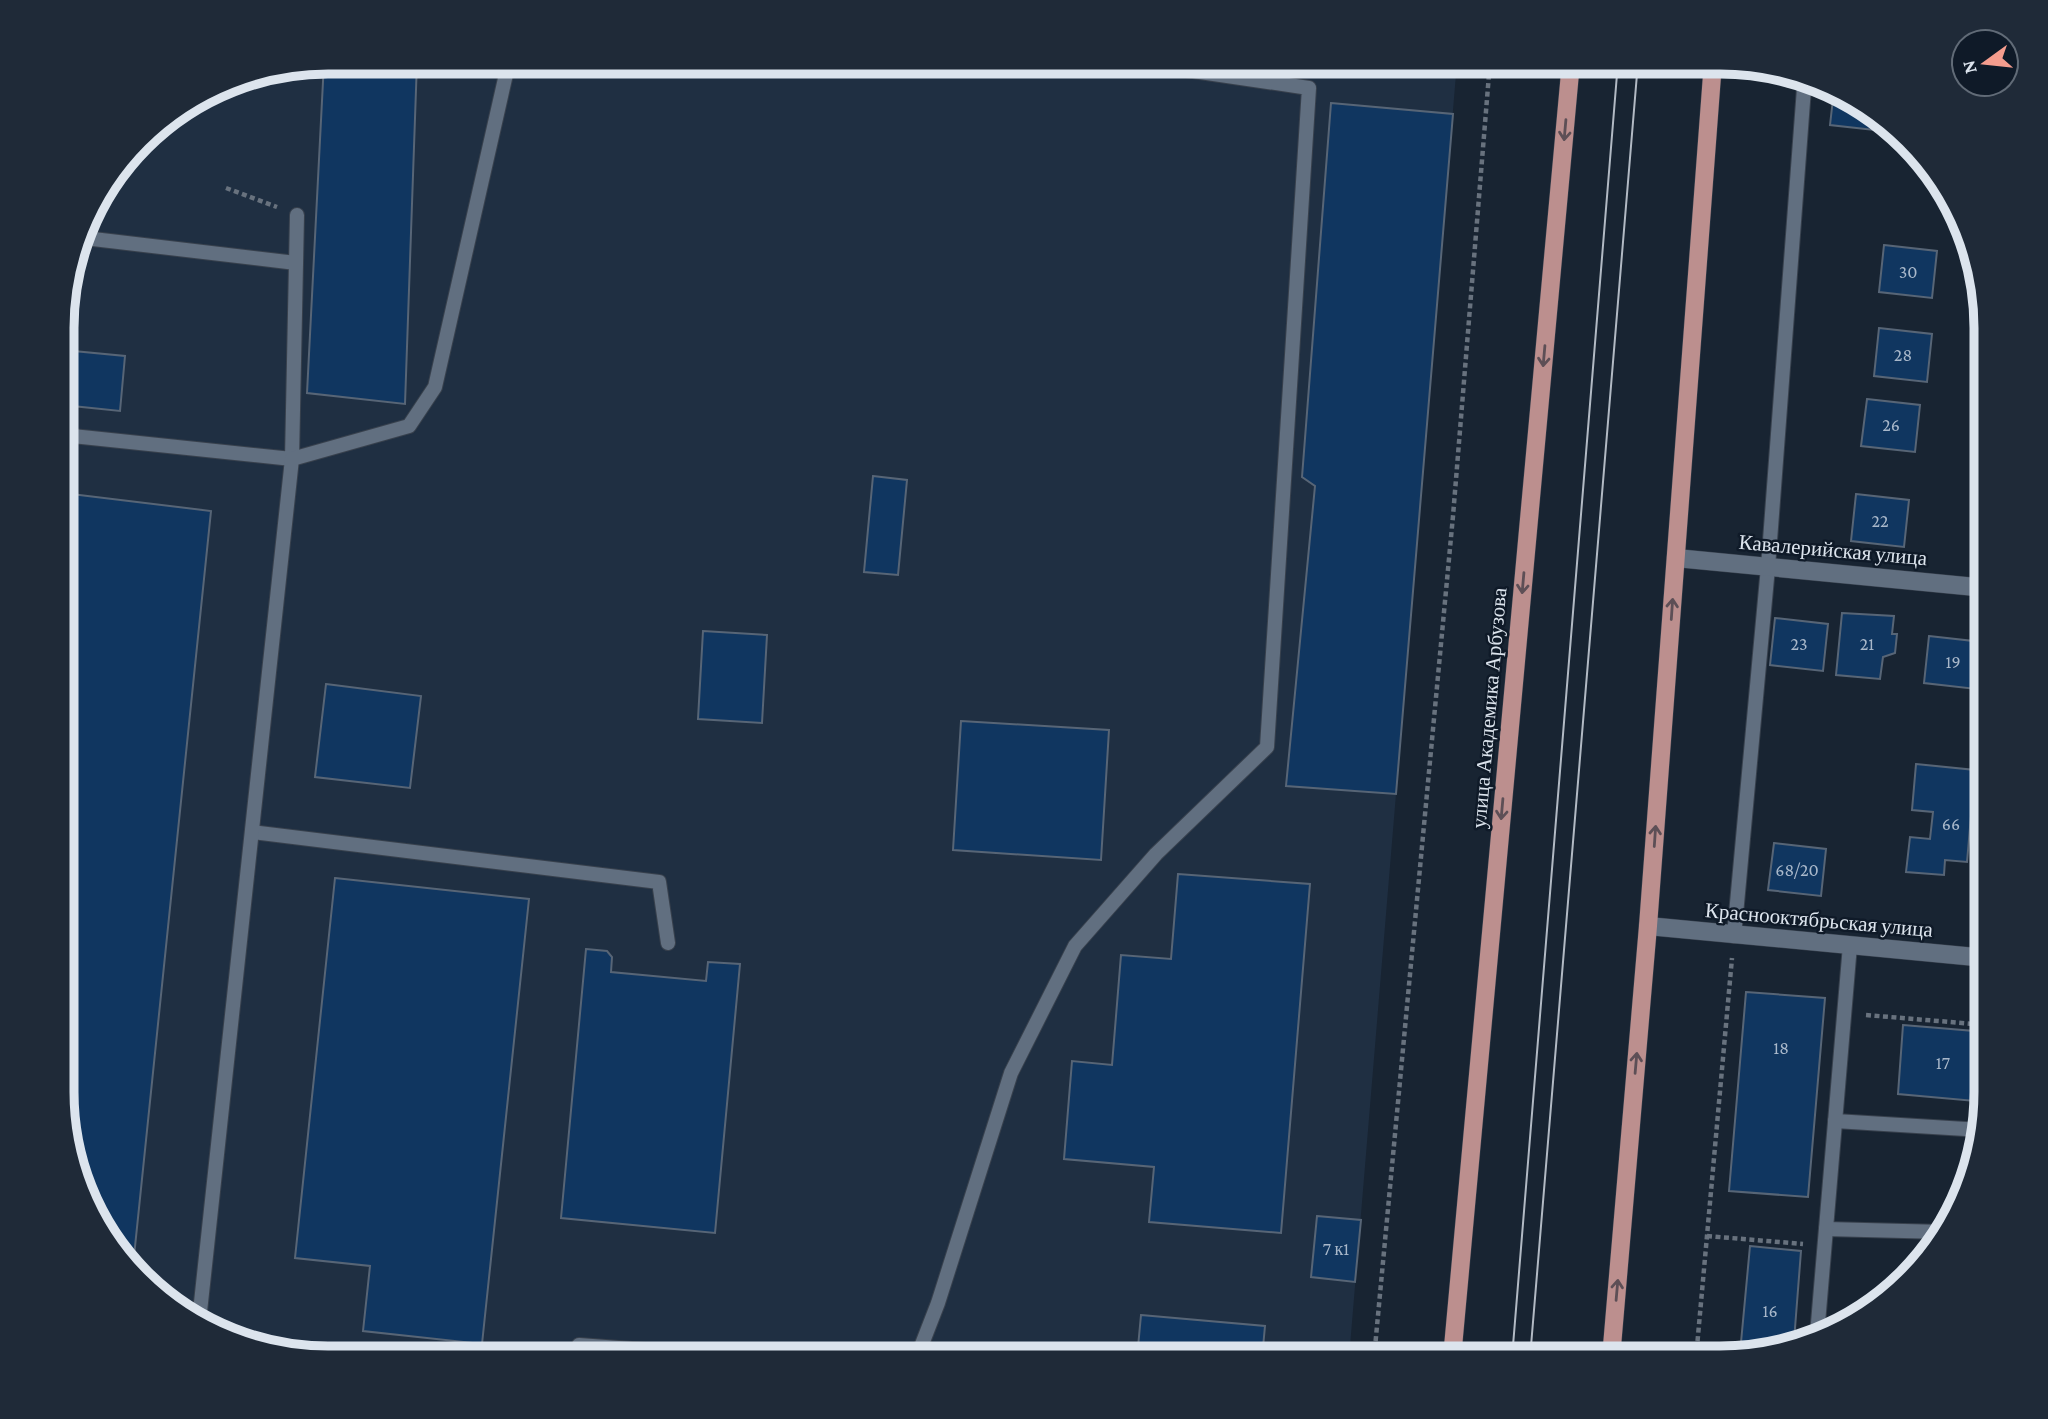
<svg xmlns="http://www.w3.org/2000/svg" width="2048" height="1419" viewBox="0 0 2048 1419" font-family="'Crimson Pro',serif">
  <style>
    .built { fill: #1f2f42 }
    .building { fill: #103660; stroke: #576576; stroke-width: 2 }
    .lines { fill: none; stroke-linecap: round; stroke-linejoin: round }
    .service-casing { stroke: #38414d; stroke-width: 16 }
    .minor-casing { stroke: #38414d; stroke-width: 19 }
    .primary-casing { stroke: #38414d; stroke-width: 19 }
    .path { stroke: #68727e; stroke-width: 4.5; stroke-dasharray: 5 3.5; stroke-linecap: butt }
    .service { stroke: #616f80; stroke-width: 14 }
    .minor { stroke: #616f80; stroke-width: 18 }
    .primary { stroke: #bc8f8e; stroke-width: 18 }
    .tram { stroke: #b2bac4; stroke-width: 2 }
    .oneway { stroke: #5d4f56 }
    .labels { text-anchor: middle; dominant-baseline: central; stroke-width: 5; stroke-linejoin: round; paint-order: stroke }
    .number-label { font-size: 18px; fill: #a9b8ca }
    .street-label { font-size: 21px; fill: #dce4ed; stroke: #0f1a28 }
    .rim { fill: none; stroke: #dce4ed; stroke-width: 9 }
  </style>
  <rect width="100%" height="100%" fill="#182432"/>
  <!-- built -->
  <path class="built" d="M328,61L1457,62L1349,1358L311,1357L242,1343L166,1303L97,1224L63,1126V294L89,210L152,128L226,81Z"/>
  <!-- building -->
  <g class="building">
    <path d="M417,61L405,404L307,393L324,62Z"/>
    <path d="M1834,90L1882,116L1884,118L1883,131L1830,125Z"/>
    <path d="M1331,103L1453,114L1396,794L1286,786L1315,486L1302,477Z"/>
    <path d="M1884,245L1937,251L1932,298L1879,292Z"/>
    <path d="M1879,328L1932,334L1927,382L1874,376Z"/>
    <path d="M63,350L125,356L120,411L63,405Z"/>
    <path d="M1867,399L1920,405L1915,452L1861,446Z"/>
    <path d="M873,476L907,480L898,575L864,572Z"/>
    <path d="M63,493L211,511L133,1266L97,1224L63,1126Z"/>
    <path d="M1856,494L1909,500L1904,547L1851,541Z"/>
    <path d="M1842,613L1894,616L1892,634H1897L1895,653L1883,657L1880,679L1836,675Z"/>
    <path d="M1775,618L1828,624L1823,671L1770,665Z"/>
    <path d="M703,631L767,635L762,723L698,719Z"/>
    <path d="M1929,636L1982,642L1976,689L1924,683Z"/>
    <path d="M326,684L421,696L410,788L315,777Z"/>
    <path d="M961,721L1109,730L1101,860L953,850Z"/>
    <path d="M1916,764L1975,770L1967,862L1945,860L1944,875L1906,872L1910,837L1930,839L1933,812L1912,810Z"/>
    <path d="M1774,843L1826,849L1821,896L1768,890Z"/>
    <path d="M1982,846H1986V895L1977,894Z"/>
    <path d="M1178,874L1310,884L1281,1233L1149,1222L1154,1167L1064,1159L1072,1061L1112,1065L1121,955L1171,959Z"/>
    <path d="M335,878L529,899L482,1344L363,1331L370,1266L295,1258Z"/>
    <path d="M586,949L607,951L612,957L611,972L706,981L708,962L740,964L715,1233L561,1218Z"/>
    <path d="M1746,992L1825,998L1808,1197L1729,1191Z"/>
    <path d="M1903,1025L1986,1032V1102L1898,1094Z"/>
    <path d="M1317,1216L1361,1220L1355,1282L1311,1277Z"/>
    <path d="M1750,1246L1801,1251L1794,1341L1740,1353Z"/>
    <path d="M1141,1315L1265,1326L1262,1358H1137Z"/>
  </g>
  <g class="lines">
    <!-- service casing -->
    <g class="service-casing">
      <g id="service">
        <path d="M93,239L296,263"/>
        <path d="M63,435L292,459L297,215"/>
        <path d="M252,832L659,882L668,943"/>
        <path d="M1734,936L1768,567L1805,75"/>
        <path d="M1835,1121L1982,1130"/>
        <path d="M1826,1229L1943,1232"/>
        <path d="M199,1321L292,459L409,426L435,387L509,61"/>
        <path d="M1817,1335L1850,945"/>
        <path d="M576,1357L579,1345L738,1357"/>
        <path d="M917,1357L938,1303L1011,1073L1075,946L1156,854L1267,747L1309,88L1132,62"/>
      </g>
    </g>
    <!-- minor casing -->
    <g class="minor-casing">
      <g id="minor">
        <path d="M1676,558L1986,588"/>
        <path d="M1648,926L1986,958"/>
      </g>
    </g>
    <!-- primary casing -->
    <g class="primary-casing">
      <g id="primary">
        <path d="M1452,1358L1571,62"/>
        <path d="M1611,1358L1648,926L1713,62"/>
      </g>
    </g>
    <!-- path -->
    <g class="path">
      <path d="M226,188L277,207"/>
      <path d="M1866,1015L1986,1025"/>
      <path d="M1707,1236L1803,1244"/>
      <path d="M1374,1358L1453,516L1490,62"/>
      <path d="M1696,1358L1732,958"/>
    </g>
    <!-- service -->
    <use href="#service" class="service"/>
    <!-- minor -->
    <use href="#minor" class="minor"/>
    <!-- primary -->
    <use href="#primary" class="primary"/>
    <!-- tram -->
    <g class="tram">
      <path d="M1512,1358L1618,62"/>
      <path d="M1530,1358L1638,62"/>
    </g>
  </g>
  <!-- one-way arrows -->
  <defs><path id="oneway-shaft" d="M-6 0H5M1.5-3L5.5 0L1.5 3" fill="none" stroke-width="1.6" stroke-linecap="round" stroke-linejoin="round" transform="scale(1.75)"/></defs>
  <g class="oneway">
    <use href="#oneway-shaft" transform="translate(1565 130) rotate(95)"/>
    <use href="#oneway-shaft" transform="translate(1544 356) rotate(95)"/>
    <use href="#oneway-shaft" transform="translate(1523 583) rotate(95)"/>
    <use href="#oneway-shaft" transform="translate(1672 609) rotate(-86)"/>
    <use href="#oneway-shaft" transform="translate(1502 809) rotate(95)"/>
    <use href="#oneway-shaft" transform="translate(1655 836) rotate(-86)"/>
    <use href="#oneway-shaft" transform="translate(1636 1063) rotate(-85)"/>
    <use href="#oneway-shaft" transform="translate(1617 1290) rotate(-85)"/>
  </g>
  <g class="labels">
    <!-- number labels -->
    <g class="number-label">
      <text x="1908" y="272">30</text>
      <text x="1903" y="355">28</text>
      <text x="1891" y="425">26</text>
      <text x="1880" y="521">22</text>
      <text x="1799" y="644">23</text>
      <text x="1867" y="644">21</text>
      <text x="1953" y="662">19</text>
      <text x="1951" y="824">66</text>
      <text x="1797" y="870">68/20</text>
      <text x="1781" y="1048">18</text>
      <text x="1943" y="1063">17</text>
      <text x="1336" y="1249">7 к1</text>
      <text x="1770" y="1311">16</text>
    </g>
    <!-- street labels -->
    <g class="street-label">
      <text transform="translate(1833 550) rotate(5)">Кавалерийская улица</text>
      <text transform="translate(1489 708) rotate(-85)">улица Академика Арбузова</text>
      <text transform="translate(1819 920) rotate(5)">Краснооктябрьская улица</text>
    </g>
  </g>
  <!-- crop -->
  <path d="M0 0H2048V1419H0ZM328 74H1720A254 254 0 0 1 1974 328V1092A254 254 0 0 1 1720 1346H328A254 254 0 0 1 74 1092V328A254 254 0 0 1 328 74Z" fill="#1f2a38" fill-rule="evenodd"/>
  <path class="rim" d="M328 74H1720A254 254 0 0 1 1974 328V1092A254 254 0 0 1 1720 1346H328A254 254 0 0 1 74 1092V328A254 254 0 0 1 328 74Z"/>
  <!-- north arrow -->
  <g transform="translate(1985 63) rotate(255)"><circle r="33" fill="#0f1a28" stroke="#616b77" stroke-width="2"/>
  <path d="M0-5L12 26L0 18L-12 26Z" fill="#f59d8e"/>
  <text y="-10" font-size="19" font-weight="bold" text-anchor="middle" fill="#dce4ed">N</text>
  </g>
</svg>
